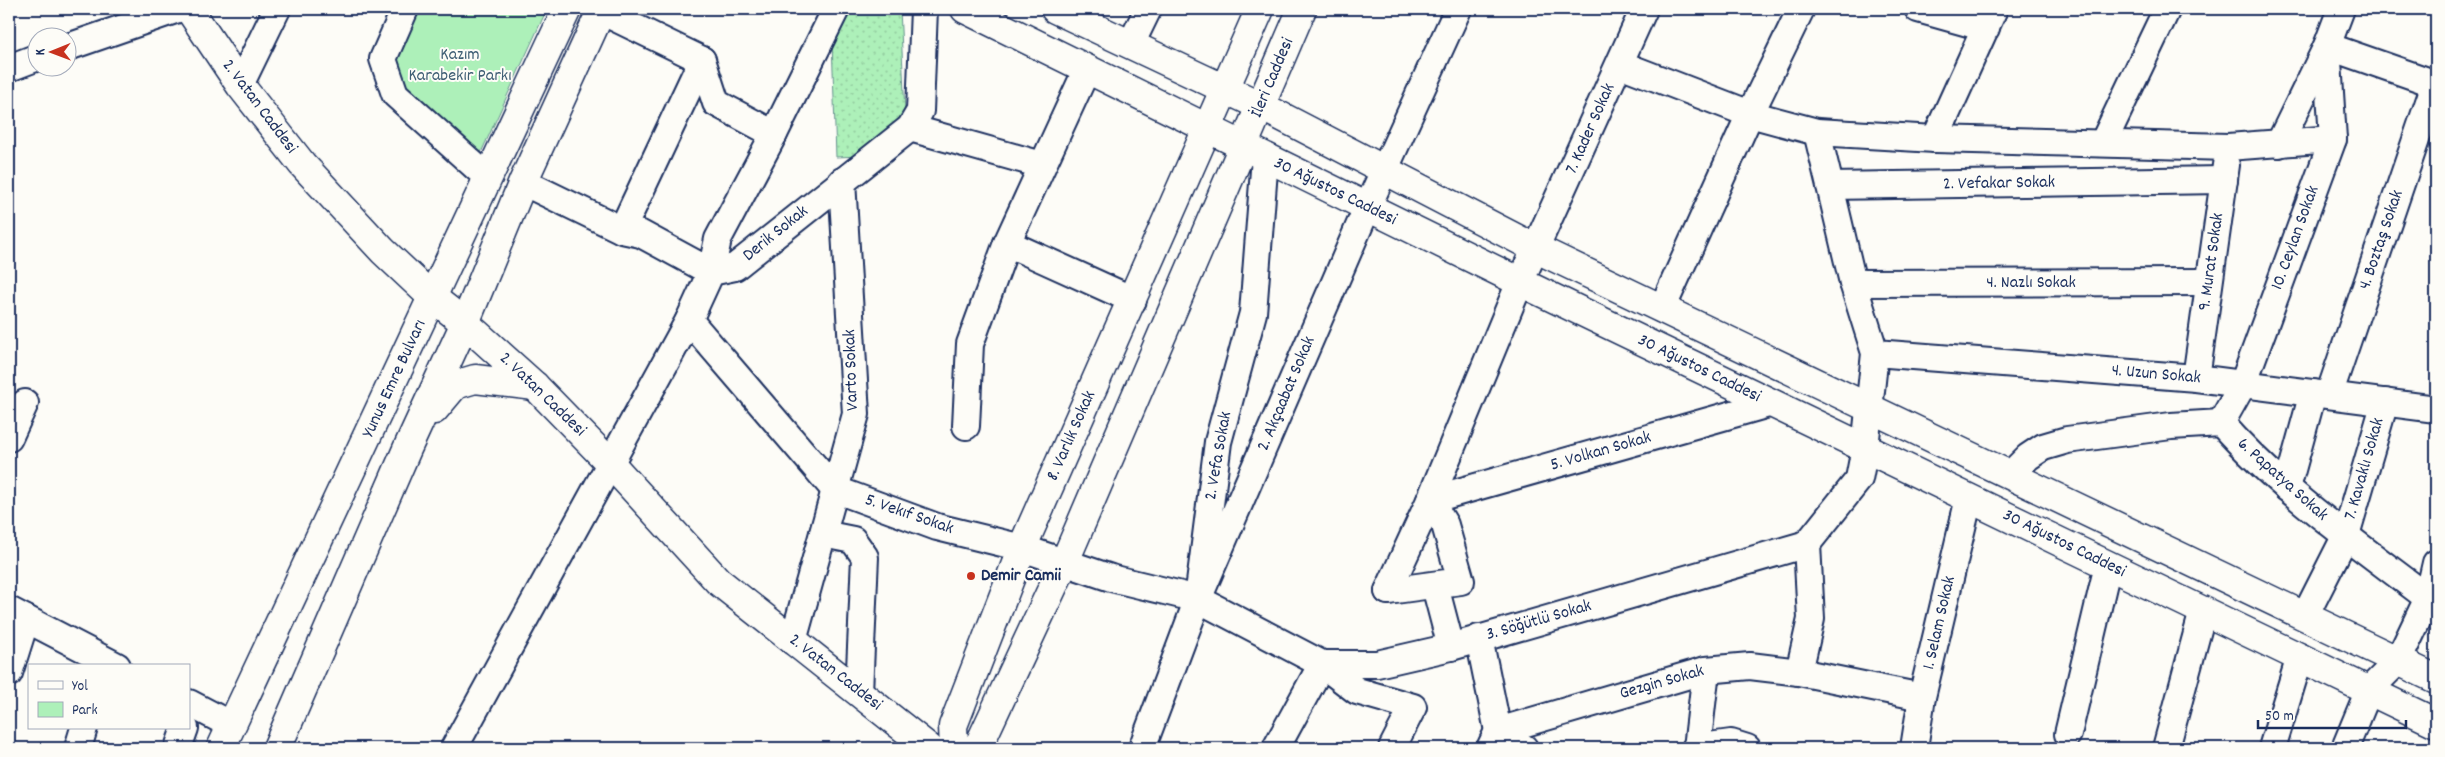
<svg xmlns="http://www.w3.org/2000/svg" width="2445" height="757" viewBox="0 0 2445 757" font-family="Dekko,sans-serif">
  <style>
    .grass { fill: url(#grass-dots); stroke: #64908c }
    .park { fill: #adf0b9; stroke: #64908c }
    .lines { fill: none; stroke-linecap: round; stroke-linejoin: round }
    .minor-casing { stroke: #1b2f5e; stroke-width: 30 }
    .major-casing { stroke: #1b2f5e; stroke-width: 31 }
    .minor { stroke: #fdfcf7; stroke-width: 26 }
    .major { stroke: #fdfcf7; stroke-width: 28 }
    .poi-dot { fill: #c8321e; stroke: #fdfcf7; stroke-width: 2 }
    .labels { text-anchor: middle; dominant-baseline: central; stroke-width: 4; stroke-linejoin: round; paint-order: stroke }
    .park-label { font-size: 18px; fill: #405f75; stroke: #fdfcf7 }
    .street-label { font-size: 18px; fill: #1b2f5e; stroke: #fdfcf7 }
    .poi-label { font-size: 18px; font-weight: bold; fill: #1b2f5e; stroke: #fdfcf7; text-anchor: start }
  </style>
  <defs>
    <pattern id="grass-dots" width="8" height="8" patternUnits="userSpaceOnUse" patternTransform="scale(1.25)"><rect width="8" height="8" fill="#adf0b9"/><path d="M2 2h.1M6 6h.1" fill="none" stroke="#94cea1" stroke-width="1.8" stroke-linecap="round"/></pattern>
  </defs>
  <rect width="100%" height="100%" fill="#fdfcf7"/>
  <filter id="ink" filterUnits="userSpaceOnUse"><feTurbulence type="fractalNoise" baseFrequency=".02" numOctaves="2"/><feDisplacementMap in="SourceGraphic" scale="10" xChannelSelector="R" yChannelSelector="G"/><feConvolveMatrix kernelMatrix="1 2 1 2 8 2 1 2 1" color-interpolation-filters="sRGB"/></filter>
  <g filter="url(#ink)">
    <!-- grass -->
    <path class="grass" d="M848,9H900L905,113L897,130L861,156L836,157L832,41Z"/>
    <!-- park -->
    <path class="park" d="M418,9H547L479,157L402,89L394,61Z"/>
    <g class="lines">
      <!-- minor casing -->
      <g class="minor-casing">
        <g id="minor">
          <path d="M405,9L383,59L395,94L487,177"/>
          <path d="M1918,9L1986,28"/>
          <path d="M601,11L702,60L716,103L774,134"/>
          <path d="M1131,44L1148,9"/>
          <path d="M68,47L178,9"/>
          <path d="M1620,64L1750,114L1817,132L1935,139L2228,147L2333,139"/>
          <path d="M9,68L38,57"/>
          <path d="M1087,69L1007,243L1133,300"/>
          <path d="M240,85L277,9"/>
          <path d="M910,128L1042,165"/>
          <path d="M1817,132L1830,186L2224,180"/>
          <path d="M1935,139L1994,9"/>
          <path d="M2103,143L2167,9"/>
          <path d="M2279,144L2327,46L2341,9"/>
          <path d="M523,182L622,230L641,234L711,272L718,239L774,134L836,9"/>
          <path d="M622,230L702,60"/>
          <path d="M1853,283L2209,282"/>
          <path d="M1662,309L1750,114L1801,9"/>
          <path d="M689,320L834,489L937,527L1022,548L1111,578L1198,599L1322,664H1377L1451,647L1807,544L1859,479L1865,448L1875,353L1853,283L1830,186"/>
          <path d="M1875,353L2196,378L2436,409"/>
          <path d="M2196,378L2226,165"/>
          <path d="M2329,395L2435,84"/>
          <path d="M2221,423L2243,384L2333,139L2327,46L2436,84"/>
          <path d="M966,426L970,344L1007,243"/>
          <path d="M9,438L25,403"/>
          <path d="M2010,475L2028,457L2043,447L2067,440L2171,426L2221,423C2281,491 2356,543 2428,598"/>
          <path d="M2287,488L2313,393"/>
          <path d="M823,534L853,540L865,557L859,692"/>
          <path d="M1435,586L1451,647"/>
          <path d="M1388,591L1430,500L1520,282L1644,9"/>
          <path d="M1388,591L1461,581L1445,525L1430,500L1772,403"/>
          <path d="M1198,599L1367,208L1458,9"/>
          <path d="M9,610L117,666"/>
          <path d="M2305,616L2346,535L2385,402"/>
          <path d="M1479,638L1498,731L1706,670L1750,666L1799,672L1922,697"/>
          <path d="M793,641L856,414L842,181"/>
          <path d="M1799,672L1811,619L1807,544"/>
          <path d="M9,673L26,619"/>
          <path d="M189,703L231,725"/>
          <path d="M2068,734L2108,565"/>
          <path d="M78,748L84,728"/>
          <path d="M178,748L185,728"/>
          <path d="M454,748L689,320L711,272L735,267L910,128L920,111L924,9"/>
          <path d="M1142,748L1198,599L1218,442L1253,313L1265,157"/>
          <path d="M1276,748L1322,664L1357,691L1413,707L1392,748"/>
          <path d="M1490,748L1498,731L1524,748"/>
          <path d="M1695,748L1731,743L1747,748"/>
          <path d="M1697,748L1706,670"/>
          <path d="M1914,748L1922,697L1969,498"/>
          <path d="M2166,748L2203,611"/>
          <path d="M2272,748L2300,657"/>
          <path d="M2345,748L2369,690L2398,661L2428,598L2436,563"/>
        </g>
      </g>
      <!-- major casing -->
      <g class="major-casing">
        <g id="major">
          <path d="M189,9L240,85L302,164L383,251L433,298L465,323L535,386L610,463L718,581L929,748"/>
          <path d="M965,9L1520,282L2436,723"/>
          <path d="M1055,9L1261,106L1537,249L2436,679"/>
          <path d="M434,410L455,385L475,379L535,386"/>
          <path d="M221,748L567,9"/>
          <path d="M277,748L407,449L465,323L523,182L602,9"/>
          <path d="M954,748L953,726L1022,548L1260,9"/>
          <path d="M975,748L980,743L1065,561L1302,9"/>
        </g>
      </g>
      <!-- minor -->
      <use href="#minor" class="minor"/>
      <!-- major -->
      <use href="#major" class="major"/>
    </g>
  </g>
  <!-- markers -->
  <circle class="poi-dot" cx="971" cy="576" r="5"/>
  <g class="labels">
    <!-- park labels -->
    <g class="park-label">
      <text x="460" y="55">Kazım<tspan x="460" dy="21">Karabekir Parkı</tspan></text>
    </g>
    <!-- street labels -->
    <g class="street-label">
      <text transform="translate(1273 78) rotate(-67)">İleri Caddesi</text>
      <text transform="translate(259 107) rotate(53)">2. Vatan Caddesi</text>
      <text transform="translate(1591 129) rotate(-66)">7. Kader Sokak</text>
      <text transform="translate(1999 184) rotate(-1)">2. Vefakar Sokak</text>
      <text transform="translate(1335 192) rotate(26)">30 Ağustos Caddesi</text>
      <text transform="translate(776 234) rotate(-39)">Derik Sokak</text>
      <text transform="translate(2296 238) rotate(-70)">10. Ceylan Sokak</text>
      <text transform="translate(2382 240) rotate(-71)">4. Boztaş Sokak</text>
      <text transform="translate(2212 262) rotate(-82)">9. Murat Sokak</text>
      <text x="2031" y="283">4. Nazlı Sokak</text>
      <text transform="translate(1699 369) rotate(26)">30 Ağustos Caddesi</text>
      <text transform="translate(852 370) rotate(-92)">Varto Sokak</text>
      <text transform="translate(2156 375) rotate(5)">4. Uzun Sokak</text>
      <text transform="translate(395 379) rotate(-65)">Yunus Emre Bulvarı</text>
      <text transform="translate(1287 394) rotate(-67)">2. Akçaabat Sokak</text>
      <text transform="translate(542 395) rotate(44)">2. Vatan Caddesi</text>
      <text transform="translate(1072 436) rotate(-66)">8. Varlık Sokak</text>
      <text transform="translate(1601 452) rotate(-16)">5. Volkan Sokak</text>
      <text transform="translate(1219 456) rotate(-80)">2. Vefa Sokak</text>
      <text transform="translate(2365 469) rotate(-74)">7. Kavaklı Sokak</text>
      <text transform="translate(2282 480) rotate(42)">6. Papatya Sokak</text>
      <text transform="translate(909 515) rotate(19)">5. Vekıf Sokak</text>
      <text transform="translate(2064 544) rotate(26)">30 Ağustos Caddesi</text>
      <text transform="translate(1539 621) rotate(-16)">3. Söğütlü Sokak</text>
      <text transform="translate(1940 623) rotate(-77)">1. Selam Sokak</text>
      <text transform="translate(835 673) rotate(38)">2. Vatan Caddesi</text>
      <text transform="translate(1662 683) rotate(-16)">Gezgin Sokak</text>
    </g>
    <!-- poi labels -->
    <g class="poi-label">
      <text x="981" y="576">Demir Camii</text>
    </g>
  </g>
  <!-- margin -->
  <rect width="2445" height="757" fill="none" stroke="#fdfcf7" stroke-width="30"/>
  <rect x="15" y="15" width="2415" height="727" fill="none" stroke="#1b2f5e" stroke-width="2" filter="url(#ink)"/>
  <!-- legend -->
  <rect x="28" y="664" width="162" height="65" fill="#fdfcf7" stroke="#a3aaba"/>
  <rect x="38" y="681" width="25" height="8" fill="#fdfcf7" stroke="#a3aaba"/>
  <text x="72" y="690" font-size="15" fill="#1b2f5e">Yol</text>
  <rect x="38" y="702" width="25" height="15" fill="#adf0b9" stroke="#a3aaba"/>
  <text x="72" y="714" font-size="15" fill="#1b2f5e">Park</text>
  <!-- north arrow -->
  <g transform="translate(52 52) rotate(269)"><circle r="24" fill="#fdfcf7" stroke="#a3aaba"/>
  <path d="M0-4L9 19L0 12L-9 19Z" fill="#c8321e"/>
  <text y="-8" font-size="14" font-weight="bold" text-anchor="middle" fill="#1b2f5e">K</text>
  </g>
  <!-- scale -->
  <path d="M2258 720v8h148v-8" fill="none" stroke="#1b2f5e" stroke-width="2.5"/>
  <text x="2265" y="720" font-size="15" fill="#1b2f5e" stroke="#fdfcf7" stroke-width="4" paint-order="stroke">50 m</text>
</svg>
